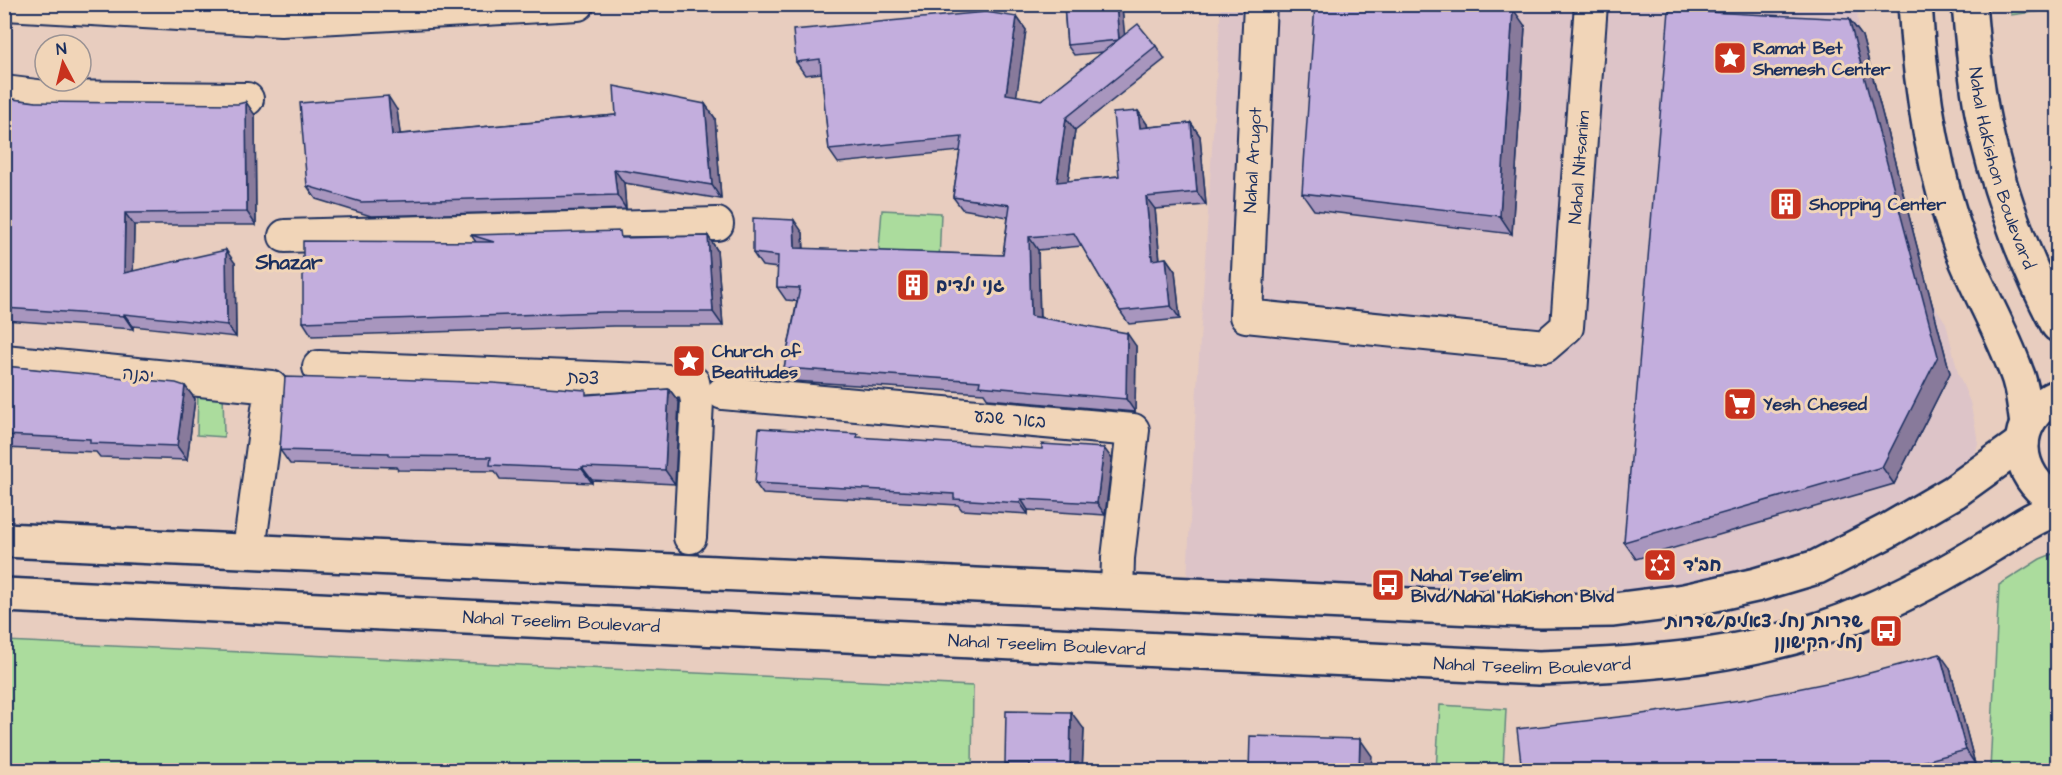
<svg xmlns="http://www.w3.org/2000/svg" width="2062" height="775" viewBox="0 0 2062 775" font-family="'Architects Daughter','Playpen Sans Hebrew',sans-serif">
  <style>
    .built { fill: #ddc4c8 }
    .green { fill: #abdc9d; stroke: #63867e; stroke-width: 1.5 }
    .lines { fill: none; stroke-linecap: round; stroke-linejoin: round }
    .street-casing { stroke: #1b2f5e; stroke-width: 36 }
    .secondary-casing { stroke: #1b2f5e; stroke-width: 38 }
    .street { stroke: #f1d5b8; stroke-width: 32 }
    .secondary { stroke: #f1d5b8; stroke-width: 33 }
    .wall { fill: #a896be; stroke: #1b2f5e; stroke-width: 1.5 }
    .shaded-wall { fill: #887a9b; stroke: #1b2f5e; stroke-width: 1.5 }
    .building { fill: #c3aedd; stroke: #1b2f5e; stroke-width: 1.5 }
    .labels { text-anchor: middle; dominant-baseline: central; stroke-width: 6; stroke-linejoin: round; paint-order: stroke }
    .poi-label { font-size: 18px; font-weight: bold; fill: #1b2f5e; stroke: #f1d5b8; text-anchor: start }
    .street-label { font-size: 18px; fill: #1b2f5e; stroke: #f1d5b8 }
    .quarter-label { font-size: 21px; font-weight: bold; fill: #1b2f5e; stroke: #f1d5b8 }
  </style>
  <rect width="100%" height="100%" fill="#e8cdbf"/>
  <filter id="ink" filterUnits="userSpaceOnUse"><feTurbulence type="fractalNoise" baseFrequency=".0167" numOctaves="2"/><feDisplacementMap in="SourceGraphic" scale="12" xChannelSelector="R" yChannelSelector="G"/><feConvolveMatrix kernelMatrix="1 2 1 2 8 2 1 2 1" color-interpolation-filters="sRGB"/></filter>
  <g filter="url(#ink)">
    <!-- built -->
    <path class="built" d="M1221,5H1857L1859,39L1907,265L1946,323L1958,373L1970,402L1975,425L1978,443L1974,459L1879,517L1831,542L1752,570L1681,586L1612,594L1542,596L1187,579L1196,404Z"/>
    <!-- green -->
    <g class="green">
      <path d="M2011,5H2057V9L2011,15Z"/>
      <path d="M882,210L941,213L939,263L878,261Z"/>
      <path d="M198,388L223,390L224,437L197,435Z"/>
      <path d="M2057,552V770H1990L1999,585L2040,559Z"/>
      <path d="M5,641L973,686L972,770H5Z"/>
      <path d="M1440,705L1506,709L1503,770H1436Z"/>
    </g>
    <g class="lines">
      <!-- street casing -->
      <g class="street-casing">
        <g id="street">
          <path d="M6,4L281,20L578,4"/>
          <path id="s1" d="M1260,4L1246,316L1545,346L1567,327L1591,4"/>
          <path d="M4,92L45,97L247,99"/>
          <path d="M285,236L717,224"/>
          <path d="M4,361L271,387L249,550"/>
          <path d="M319,367L693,382L697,401L690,537"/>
          <path d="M723,393L1133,430L1118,558L1117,592"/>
        </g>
      </g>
      <!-- secondary casing -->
      <g class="secondary-casing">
        <g id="secondary">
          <path d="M1915,4C1920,87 1933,172 1962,250C1978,291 2001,329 2016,371C2023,387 2024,406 2027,424"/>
          <path id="s2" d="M1969,4C1973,50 1977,96 1988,141C2003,202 2028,269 2058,325"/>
          <path d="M2058,396C2008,418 2012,477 2058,501"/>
          <path d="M4,540L1541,611L1613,610L1684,601L1756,585L1817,567L1887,531L1954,492L2022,443"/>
          <path id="s3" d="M4,595L1539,668C1650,664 1762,657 1865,612C1908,594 1950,571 1990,546C2012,533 2032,517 2058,509"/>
        </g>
      </g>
      <!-- street -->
      <use href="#street" class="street"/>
      <!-- secondary -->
      <use href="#secondary" class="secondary"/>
    </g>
    <!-- wall -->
    <g class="wall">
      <path d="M1064,4H1120L1122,7L1124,35L1156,46L1165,59L1075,130L1068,181L1119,176L1138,111L1147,124L1148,127L1191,123L1200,136L1206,205L1155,209L1160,259L1166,258L1175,271L1180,319L1129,324L1120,311L1082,246L1038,250L1040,317L1136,346L1135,412L988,399L984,393L793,381L784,368L797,301L786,300L777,287L778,268L762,266L753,253L803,233L804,249L1003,255L1008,217L962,209L953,197L960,151L838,163L829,150L822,73L805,75L796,62L1017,17L1026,30L1016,96L1042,100L1103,52L1074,55L1067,45Z"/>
      <path d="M1849,19L1862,36L1950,373L1894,484L1636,559L1624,542Z"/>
      <path d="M1525,26L1512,234L1314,210L1302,193Z"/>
      <path d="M4,98L36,102L255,115L256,225H134L133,271L235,263L236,337L133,326V329L4,320Z"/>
      <path d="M705,104L715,118L721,199L624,183L626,209L371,216L316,199L307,186L397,110L400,134L616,115Z"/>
      <path d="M471,235L625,237L708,236L717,250L723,326H613L312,336L303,322L476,242Z"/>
      <path d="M4,366L185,386L195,399L187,460L100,457L96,452L4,448Z"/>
      <path d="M669,389L679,402L675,484L592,480V483L500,479L495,471L398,470L396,467L290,464L280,450L589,394Z"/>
      <path d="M860,438L1112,459L1105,515L1028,510V514L962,510L958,505L763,494L755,483Z"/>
      <path d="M1950,668L1975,764L1950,771H1522Z"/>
      <path d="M1084,729L1082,771H1010L1005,763Z"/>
    </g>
    <!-- shaded-wall -->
    <g class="shaded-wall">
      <path d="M1116,4H1120L1122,7L1126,50L1119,40Z"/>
      <path d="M1513,9L1525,26L1512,234L1500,216Z"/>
      <path d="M1017,17L1026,30L1015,107L1006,94Z"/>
      <path d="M1849,19L1862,36L1950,373L1894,484L1882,467Z"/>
      <path d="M388,96L397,110L402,148L392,135Z"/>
      <path d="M246,102L255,115L256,225L247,212Z"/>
      <path d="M705,104L715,118L721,199L712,185Z"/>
      <path d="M1138,111L1147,124L1149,141L1140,128Z"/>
      <path d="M1066,118L1075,130L1066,194L1057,182Z"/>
      <path d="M1191,123L1200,136L1206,205L1197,192Z"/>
      <path d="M614,169L624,183L626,209L617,195Z"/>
      <path d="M1146,197L1155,209L1161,273L1152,260Z"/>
      <path d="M125,213L134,225L133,285L124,273Z"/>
      <path d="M794,220L803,233L804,261L795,248Z"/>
      <path d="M708,236L717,250L723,326L713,312Z"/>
      <path d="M1029,237L1038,250L1040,329L1031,316Z"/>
      <path d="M226,250L235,263L236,337L227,325Z"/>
      <path d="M1166,258L1175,271L1180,319L1171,306Z"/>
      <path d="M124,314L133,326V329L124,316Z"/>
      <path d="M1127,333L1136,346L1135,412L1126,399Z"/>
      <path d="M185,386L195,399L187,460L177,446Z"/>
      <path d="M669,389L679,402L675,484L665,470Z"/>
      <path d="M1104,448L1112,459L1105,515L1097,503Z"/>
      <path d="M582,467L592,480V483L582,469Z"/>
      <path d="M1021,499L1028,510V514L1020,503Z"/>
      <path d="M1940,654L1950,668L1975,764L1966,750Z"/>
      <path d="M1071,712L1084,729L1082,771H1070Z"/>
      <path d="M1360,739L1372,756L1371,771H1359Z"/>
    </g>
    <!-- building -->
    <g class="building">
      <path d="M1064,4H1116L1119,40L1067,45Z"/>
      <path d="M1315,4H1456L1513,9L1500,216L1302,193Z"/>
      <path d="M1669,10L1849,19L1938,356L1882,467L1624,542Z"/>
      <path d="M986,12L1017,17L1006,94L1042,100L1138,24L1156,46L1066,118L1057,182L1119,176L1113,113L1138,111L1140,128L1191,123L1197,192L1146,197L1152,260L1166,258L1171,306L1120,311L1074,233L1029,237L1031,316L1127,333L1126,399L979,386L980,381L784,368L800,288L777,287L778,256L753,253V218L794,220L795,248L1003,255L1010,205L953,197L962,137L829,150L820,59L796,62L793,30Z"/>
      <path d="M614,86L705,104L712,185L614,169L617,195L361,202L307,186L300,103L388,96L392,135L616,115Z"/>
      <path d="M4,98L36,102L238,104L246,102L247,212L125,213L124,273L226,250L227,325L124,314V316L4,308Z"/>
      <path d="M620,231L621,238L708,236L713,312H603L303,322V241L494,242L471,235Z"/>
      <path d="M4,366L176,383L185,386L177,446L90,443V439L4,435Z"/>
      <path d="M285,377L391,380V379L493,383L586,390V395L669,389L665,470L582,467V469L490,465L491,457L389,456V453L280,450Z"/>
      <path d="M759,428L858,434L857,437L1042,449V444L1104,448L1097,503L1021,499L1020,503L954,499V494L755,483Z"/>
      <path d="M1940,654L1966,750L1888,771H1522L1517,729L1635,715L1747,699L1851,678Z"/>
      <path d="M1006,711L1071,712L1070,771H1030V763H1005Z"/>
      <path d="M1250,736L1360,739L1359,771H1249Z"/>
    </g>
  </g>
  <!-- icons -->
  <defs>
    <g id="sight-square" transform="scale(1.725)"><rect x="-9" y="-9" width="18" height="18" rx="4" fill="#c8321e" stroke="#f1d5b8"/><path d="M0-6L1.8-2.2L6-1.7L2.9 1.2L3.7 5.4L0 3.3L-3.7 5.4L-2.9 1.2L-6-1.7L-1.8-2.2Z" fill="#fff"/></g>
    <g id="building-square" transform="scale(1.725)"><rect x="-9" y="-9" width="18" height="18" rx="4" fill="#c8321e" stroke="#f1d5b8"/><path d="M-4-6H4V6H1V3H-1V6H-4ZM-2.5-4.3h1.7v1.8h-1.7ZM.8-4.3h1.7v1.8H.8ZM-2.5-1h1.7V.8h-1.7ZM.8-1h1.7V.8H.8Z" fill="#fff"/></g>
    <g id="supermarket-square" transform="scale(1.725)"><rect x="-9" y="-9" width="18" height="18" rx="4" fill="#c8321e" stroke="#f1d5b8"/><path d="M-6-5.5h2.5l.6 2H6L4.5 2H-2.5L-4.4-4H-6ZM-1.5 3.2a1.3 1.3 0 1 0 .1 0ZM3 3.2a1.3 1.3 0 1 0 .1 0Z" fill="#fff"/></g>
    <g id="synagogue-square" transform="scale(1.725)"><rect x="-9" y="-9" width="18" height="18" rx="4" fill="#c8321e" stroke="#f1d5b8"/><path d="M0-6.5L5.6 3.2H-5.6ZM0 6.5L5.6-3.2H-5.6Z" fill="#fff"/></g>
    <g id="bus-square" transform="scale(1.725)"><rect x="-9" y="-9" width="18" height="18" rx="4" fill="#c8321e" stroke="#f1d5b8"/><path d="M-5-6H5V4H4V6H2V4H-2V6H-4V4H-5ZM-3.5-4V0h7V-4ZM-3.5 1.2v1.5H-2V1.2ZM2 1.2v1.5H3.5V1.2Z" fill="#fff"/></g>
  </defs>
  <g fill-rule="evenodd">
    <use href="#sight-square" x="1730" y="58"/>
    <use href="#building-square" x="1786" y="204"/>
    <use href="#building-square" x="913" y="285"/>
    <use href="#sight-square" x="689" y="361"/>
    <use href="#supermarket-square" x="1740" y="404"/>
    <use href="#synagogue-square" x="1660" y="565"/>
    <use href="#bus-square" x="1388" y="585"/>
    <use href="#bus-square" x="1886" y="631"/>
  </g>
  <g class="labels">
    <!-- poi labels -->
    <g class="poi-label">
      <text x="1753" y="48">Ramat Bet<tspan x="1753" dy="21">Shemesh Center</tspan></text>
      <text x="1809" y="204">Shopping Center</text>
      <text x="936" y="285">גני ילדים</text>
      <text x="712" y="351">Church of<tspan x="712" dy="21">Beatitudes</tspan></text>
      <text x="1763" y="404">Yesh Chesed</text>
      <text x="1683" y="565">חב"ד</text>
      <text x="1411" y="575">Nahal Tse'elim<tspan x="1411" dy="21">Blvd/Nahal HaKishon Blvd</tspan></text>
      <text x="1863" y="621" text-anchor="end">שדרות נחל צאלים/שדרות<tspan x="1863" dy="21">נחל הקישוןן</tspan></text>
    </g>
    <!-- street labels -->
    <g class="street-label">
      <text transform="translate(1253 160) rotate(-87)">Nahal Arugot</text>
      <text stroke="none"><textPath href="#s1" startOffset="802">Nahal Nitsanim</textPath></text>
      <text stroke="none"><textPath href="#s2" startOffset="168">Nahal HaKishon Boulevard</textPath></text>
      <text transform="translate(138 375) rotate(6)">יבנה</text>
      <text transform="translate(583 378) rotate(2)">צפת</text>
      <text transform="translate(1010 419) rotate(5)">באר שבע</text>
      <text stroke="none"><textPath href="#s3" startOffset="558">Nahal Tseelim Boulevard</textPath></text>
      <text stroke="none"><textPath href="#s3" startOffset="1044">Nahal Tseelim Boulevard</textPath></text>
      <text stroke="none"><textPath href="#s3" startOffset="1530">Nahal Tseelim Boulevard</textPath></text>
    </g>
    <!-- quarter labels -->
    <g class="quarter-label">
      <text x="289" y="262">Shazar</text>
    </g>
  </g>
  <!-- margin -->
  <rect width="2062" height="775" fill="none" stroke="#f1d5b8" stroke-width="24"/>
  <rect x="12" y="12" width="2038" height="751" fill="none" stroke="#1b2f5e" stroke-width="2" filter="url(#ink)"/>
  <!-- north arrow -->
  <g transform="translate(63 63) rotate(353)"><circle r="28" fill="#f1d5b8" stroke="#9b9394" stroke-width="1.5"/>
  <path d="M0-4.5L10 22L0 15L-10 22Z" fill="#c8321e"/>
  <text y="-9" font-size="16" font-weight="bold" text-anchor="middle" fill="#1b2f5e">N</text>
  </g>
</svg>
